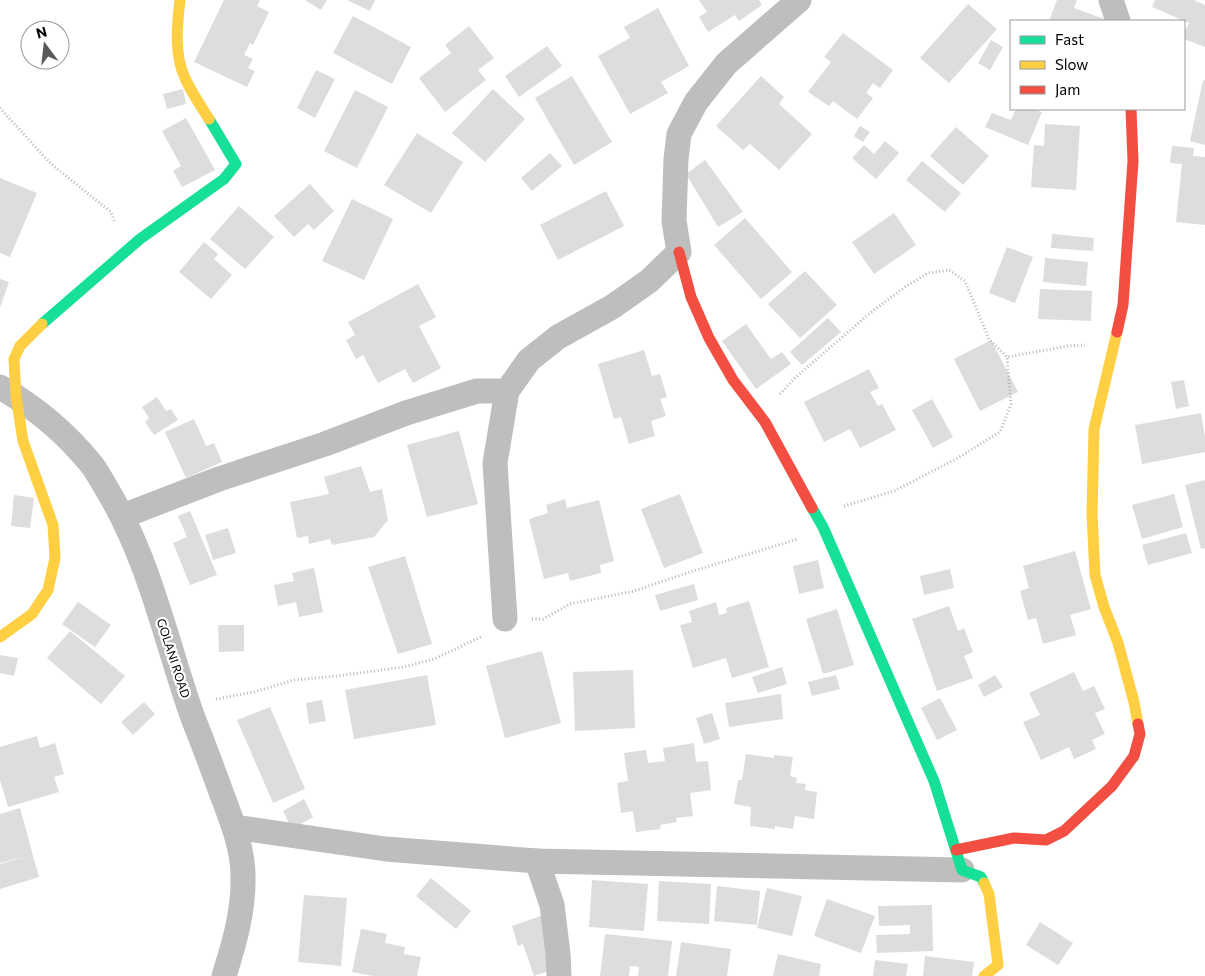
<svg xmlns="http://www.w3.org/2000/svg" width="1205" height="976" viewBox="0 0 1205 976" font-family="Commissioner,sans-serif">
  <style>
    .building { fill: #ddd }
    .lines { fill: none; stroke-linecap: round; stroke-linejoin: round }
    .path { stroke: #b8b8b8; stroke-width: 3; stroke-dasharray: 1 2.5; stroke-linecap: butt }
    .street { stroke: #bebebe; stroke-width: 25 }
    .fast { stroke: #16e098; stroke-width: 11 }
    .slow { stroke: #ffcf43; stroke-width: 11 }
    .jam { stroke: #f24e42; stroke-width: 11 }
    .labels { text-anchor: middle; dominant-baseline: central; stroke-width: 4.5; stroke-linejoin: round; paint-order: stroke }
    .street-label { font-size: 12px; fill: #000; stroke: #fff }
  </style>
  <rect width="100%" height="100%" fill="#fff"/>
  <!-- building -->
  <g class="building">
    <path d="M224,0H259L260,1L257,6L269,12L253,45L250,43L244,55L253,59L248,68L255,71L247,87L194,62Z"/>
    <path d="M305,0H327L321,10Z"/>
    <path d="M347,0H375L370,11Z"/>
    <path d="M699,0H759L762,5L739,21L735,15L708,32L699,17L707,12Z"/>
    <path d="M1057,0H1077L1074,8L1110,21H1049Z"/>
    <path d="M1155,0H1194L1205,5V47L1184,39V33L1189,23L1152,7Z"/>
    <path d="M968,4L997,29L949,83L920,58Z"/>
    <path d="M658,8L689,66L661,82L668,93L630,114L598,56L630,38L624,27Z"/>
    <path d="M353,16L411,47L392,84L333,53Z"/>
    <path d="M469,26L494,58L478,70L486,80L445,112L419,78L451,53L445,45Z"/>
    <path d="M843,33L893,70L880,88L873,83L866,93L873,98L857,119L833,101L829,106L808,92L831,62L824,57Z"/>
    <path d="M991,40L1003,47L990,70L978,63Z"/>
    <path d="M547,46L562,66L519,97L505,76Z"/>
    <path d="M316,70L335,79L315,118L297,108Z"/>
    <path d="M572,76L612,142L574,165L535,98Z"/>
    <path d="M761,76L784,97L779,104L812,134L779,170L750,144L743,150L716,126Z"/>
    <path d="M1203,80L1205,81V145L1190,141Z"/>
    <path d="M183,89L186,104L167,109L163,94Z"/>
    <path d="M493,89L525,119L485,162L452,133Z"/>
    <path d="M355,90L388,107L357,168L324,151Z"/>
    <path d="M1016,109H1034L1042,112L1028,145L985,127L992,113L1011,120Z"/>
    <path d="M186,118L215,170L182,187L173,171L181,166L162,131Z"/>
    <path d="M1045,124L1080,126L1076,190L1031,187L1034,145L1044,146Z"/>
    <path d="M860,126L870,132L863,142L854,136Z"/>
    <path d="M956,127L989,156L963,185L930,156Z"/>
    <path d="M417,133L463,162L431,213L384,185Z"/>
    <path d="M885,141L899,153L876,179L852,158L864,145L874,154Z"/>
    <path d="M1172,146L1194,148L1193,156L1205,157V225L1176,222L1182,164L1170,163Z"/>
    <path d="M550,153L562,166L532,191L521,178Z"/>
    <path d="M705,160L743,212L718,227L686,174Z"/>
    <path d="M922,161L961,193L945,212L906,180Z"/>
    <path d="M0,178L37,193L10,257L0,253Z"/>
    <path d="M310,184L334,211L314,230L308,224L294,237L274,216Z"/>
    <path d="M606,191L624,226L558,260L540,225Z"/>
    <path d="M352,199L393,219L364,280L322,261Z"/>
    <path d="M239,206L274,237L245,269L210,239Z"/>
    <path d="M894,213L916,245L874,274L852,242Z"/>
    <path d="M745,218L792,272L761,299L714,245Z"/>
    <path d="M1052,234L1094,238L1093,251L1051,248Z"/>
    <path d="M204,242L218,254L214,259L232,275L211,299L179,272Z"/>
    <path d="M1007,247L1033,257L1015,303L989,293Z"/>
    <path d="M1045,258L1088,262L1086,286L1043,282Z"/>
    <path d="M805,271L837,305L800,338L768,304Z"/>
    <path d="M0,279L9,282L0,308Z"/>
    <path d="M418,284L436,317L419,326L441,368L413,383L405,369L378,383L363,355L356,359L346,340L355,335L348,322Z"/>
    <path d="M1040,289L1092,291L1091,321L1038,319Z"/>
    <path d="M828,318L841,332L802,365L790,352Z"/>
    <path d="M746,324L771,359L782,352L791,364L756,389L722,341Z"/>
    <path d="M991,340L1018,392L980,411L954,359Z"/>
    <path d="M644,350L652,376L660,374L667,397L660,399L666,416L651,421L655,436L629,444L621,417L614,419L598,364Z"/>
    <path d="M869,369L879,388L870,392L878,406L882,404L896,430L860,448L850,429L824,442L804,402Z"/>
    <path d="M1184,380L1189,406L1176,409L1171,382Z"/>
    <path d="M157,397L166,411L171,409L178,420L154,435L145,422L149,418L142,407Z"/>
    <path d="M932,399L953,437L933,448L912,410Z"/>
    <path d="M1201,413L1205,437V452L1142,464L1135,425Z"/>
    <path d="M194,419L206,446L214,443L222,462L186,478L165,432Z"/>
    <path d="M459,431L478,504L427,517L407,445Z"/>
    <path d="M361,466L370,492L382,489L388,520L374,537L332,545L330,539L309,544L308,536L297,538L290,502L329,494L324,477Z"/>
    <path d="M1205,480V548L1201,549L1185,485Z"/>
    <path d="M680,494L703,553L664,568L641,509Z"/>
    <path d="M1174,494L1183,527L1142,539L1132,505Z"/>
    <path d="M14,495L34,498L30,528L11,526Z"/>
    <path d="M565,499L567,508L599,500L614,561L600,565L601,573L570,581L568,573L544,579L529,519L548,513L546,505Z"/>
    <path d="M190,511L217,575L190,585L173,543L187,537L178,516Z"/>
    <path d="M228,528L236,553L213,560L205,535Z"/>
    <path d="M1186,533L1192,553L1148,565L1142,545Z"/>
    <path d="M1075,551L1091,609L1070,615L1076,635L1043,644L1036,618L1028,620L1020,591L1029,588L1023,566Z"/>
    <path d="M405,556L432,644L398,654L368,567Z"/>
    <path d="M818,560L824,588L799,594L793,566Z"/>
    <path d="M314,568L323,612L299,617L296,602L278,606L274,585L294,581L292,573Z"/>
    <path d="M950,569L954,588L924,595L920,576Z"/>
    <path d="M694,584L698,600L660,611L655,595Z"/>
    <path d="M749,601L769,667L732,678L726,658L693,668L680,625L692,622L689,611L716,602L719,615L727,613L726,608Z"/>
    <path d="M78,602L111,625L95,647L62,624Z"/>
    <path d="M949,606L958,631L964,628L973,652L964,656L973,678L937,691L912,619Z"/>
    <path d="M837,609L854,665L823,674L806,619Z"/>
    <path d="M218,625H244V651L219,652Z"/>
    <path d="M70,631L125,676L101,704L47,658Z"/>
    <path d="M542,651L561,723L505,738L486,666Z"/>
    <path d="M0,655L18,658L14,676L0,673Z"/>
    <path d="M782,667L787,684L758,693L752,677Z"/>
    <path d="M633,670L635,728L575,731L573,672Z"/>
    <path d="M1074,672L1083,691L1094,686L1105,709L1095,713L1105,734L1092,740L1096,749L1074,759L1069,747L1041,760L1023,722L1040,715L1029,693Z"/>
    <path d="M427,675L436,725L354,739L345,690Z"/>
    <path d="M836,675L840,689L812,696L808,682Z"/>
    <path d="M995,675L1003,687L984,697L978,685Z"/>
    <path d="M781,694L783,719L729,727L725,703Z"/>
    <path d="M940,698L957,730L937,740L921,708Z"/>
    <path d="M322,700L326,721L309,724L306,703Z"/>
    <path d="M144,702L155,714L133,735L121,722Z"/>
    <path d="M270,707L305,789L273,803L237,720Z"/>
    <path d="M712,713L720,739L704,744L696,718Z"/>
    <path d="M37,736L40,748L55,743L64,774L54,777L59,792L8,807L0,780V747Z"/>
    <path d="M694,743L696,762L708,761L711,790L690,793L693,816L676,818L677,822L660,825L661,829L636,832L633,811L621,813L617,783L628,781L624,753L646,750L648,763L665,761L663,748Z"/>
    <path d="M746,754L774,758V755L793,757L790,776L797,778L796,783L806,784L805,790L817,792L814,819L795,816L793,829L775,826V829L750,826L751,807L734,804L738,780H742Z"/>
    <path d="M304,799L313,817L292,829L283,811Z"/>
    <path d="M20,808L39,877L0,889V864L27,856L0,863V814Z"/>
    <path d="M431,878L471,911L456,929L416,896Z"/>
    <path d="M592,880L648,884L644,931L589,927Z"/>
    <path d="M659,881L711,884L709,924L657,921Z"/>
    <path d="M717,886L760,891L757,925L714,921Z"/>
    <path d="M767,888L802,896L792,936L757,928Z"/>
    <path d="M304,895L347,898L341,966L298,962Z"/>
    <path d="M827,899L875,916L861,953L814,936Z"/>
    <path d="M932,905L933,951L877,953L876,935L910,934V925L879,926L878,906Z"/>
    <path d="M552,912L569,965L534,976L523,944L518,946L512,926Z"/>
    <path d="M1040,922L1073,943L1058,965L1026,945Z"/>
    <path d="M361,929L387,934L385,943L405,947L404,954L421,957L417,976H373L352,972Z"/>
    <path d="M605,934L672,941L668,976H638L639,967L630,966L629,976H600Z"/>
    <path d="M681,942L731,949L727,976H676Z"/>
    <path d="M778,954L821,964L819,976H773Z"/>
    <path d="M925,956L974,962L972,976H923Z"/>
    <path d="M875,960L908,964L906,976H873Z"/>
  </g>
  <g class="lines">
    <!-- path -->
    <g class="path">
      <path d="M0,108L51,164L111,212L115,223"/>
      <path d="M780,394L795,378L870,313L905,287L928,273L949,270L965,281L989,339L1007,357L1068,346L1085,345"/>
      <path d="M844,506L894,491L956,459L1000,432L1011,404L1007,357"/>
      <path d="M532,619H543L570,604L634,591L693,571L798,539"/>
      <path d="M216,699L254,692L294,680L337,676L404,667L434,659L483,636"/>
    </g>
    <!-- street -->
    <g class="street">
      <path d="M1111,0L1118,21"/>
      <path d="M0,387C35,407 67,434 92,465C98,473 103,483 108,491C150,561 166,642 193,718C203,743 212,767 221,792C231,819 243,847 243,876C244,911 234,944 224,976"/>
      <path d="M123,516L219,479L325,444L406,413L477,391H507"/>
      <path d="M505,619L495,463L507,391L529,360L558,337L612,307L649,281L679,252L674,221L676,159L679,134L696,102L726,64L799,0"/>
      <path d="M234,827L386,849L537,861L962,870"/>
      <path d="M537,861L552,905L558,954L559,976"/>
    </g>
    <!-- fast -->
    <g class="fast">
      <path d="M42,324L140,239L224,179L236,164L209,119"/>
      <path d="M812,508L823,527L934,781L962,870L981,877L984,883"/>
    </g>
    <!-- slow -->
    <g class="slow">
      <path d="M180,0C177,25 174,55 185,78C191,92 201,106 209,119"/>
      <path d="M1117,332L1094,429L1092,514L1095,575L1104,607L1118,643L1134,702L1138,724"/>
      <path d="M0,637L32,614L48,590L55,558L53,525L23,441L16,396L14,359L20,346L42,324"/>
      <path d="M984,883L989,894L998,965L984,976"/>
    </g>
    <!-- jam -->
    <g class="jam">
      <path d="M679,252L691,297L709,338L733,380L765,422L812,508"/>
      <path d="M1117,332L1123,305L1133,161L1131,109"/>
      <path d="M956,850L1014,838L1046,840L1064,831L1112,786L1134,756L1140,734L1138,724"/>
    </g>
  </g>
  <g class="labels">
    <!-- street labels -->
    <g class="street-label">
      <text transform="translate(174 658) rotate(72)">GOLANI ROAD</text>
    </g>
  </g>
  <!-- legend -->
  <rect x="1010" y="20" width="175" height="90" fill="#ffffff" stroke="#999999"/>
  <rect x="1020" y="36" width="25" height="8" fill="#16e098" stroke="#999999"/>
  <text x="1055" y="45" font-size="15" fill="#000000">Fast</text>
  <rect x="1020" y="61" width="25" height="8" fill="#ffcf43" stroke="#999999"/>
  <text x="1055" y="70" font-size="15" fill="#000000">Slow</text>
  <rect x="1020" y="86" width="25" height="8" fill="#f24e42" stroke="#999999"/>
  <text x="1055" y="95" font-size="15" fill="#000000">Jam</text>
  <!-- north arrow -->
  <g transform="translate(45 45) rotate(345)"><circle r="24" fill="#ffffff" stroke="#999999"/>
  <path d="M0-4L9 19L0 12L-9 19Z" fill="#595959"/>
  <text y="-8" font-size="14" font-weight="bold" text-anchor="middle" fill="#000000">N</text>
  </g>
</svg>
